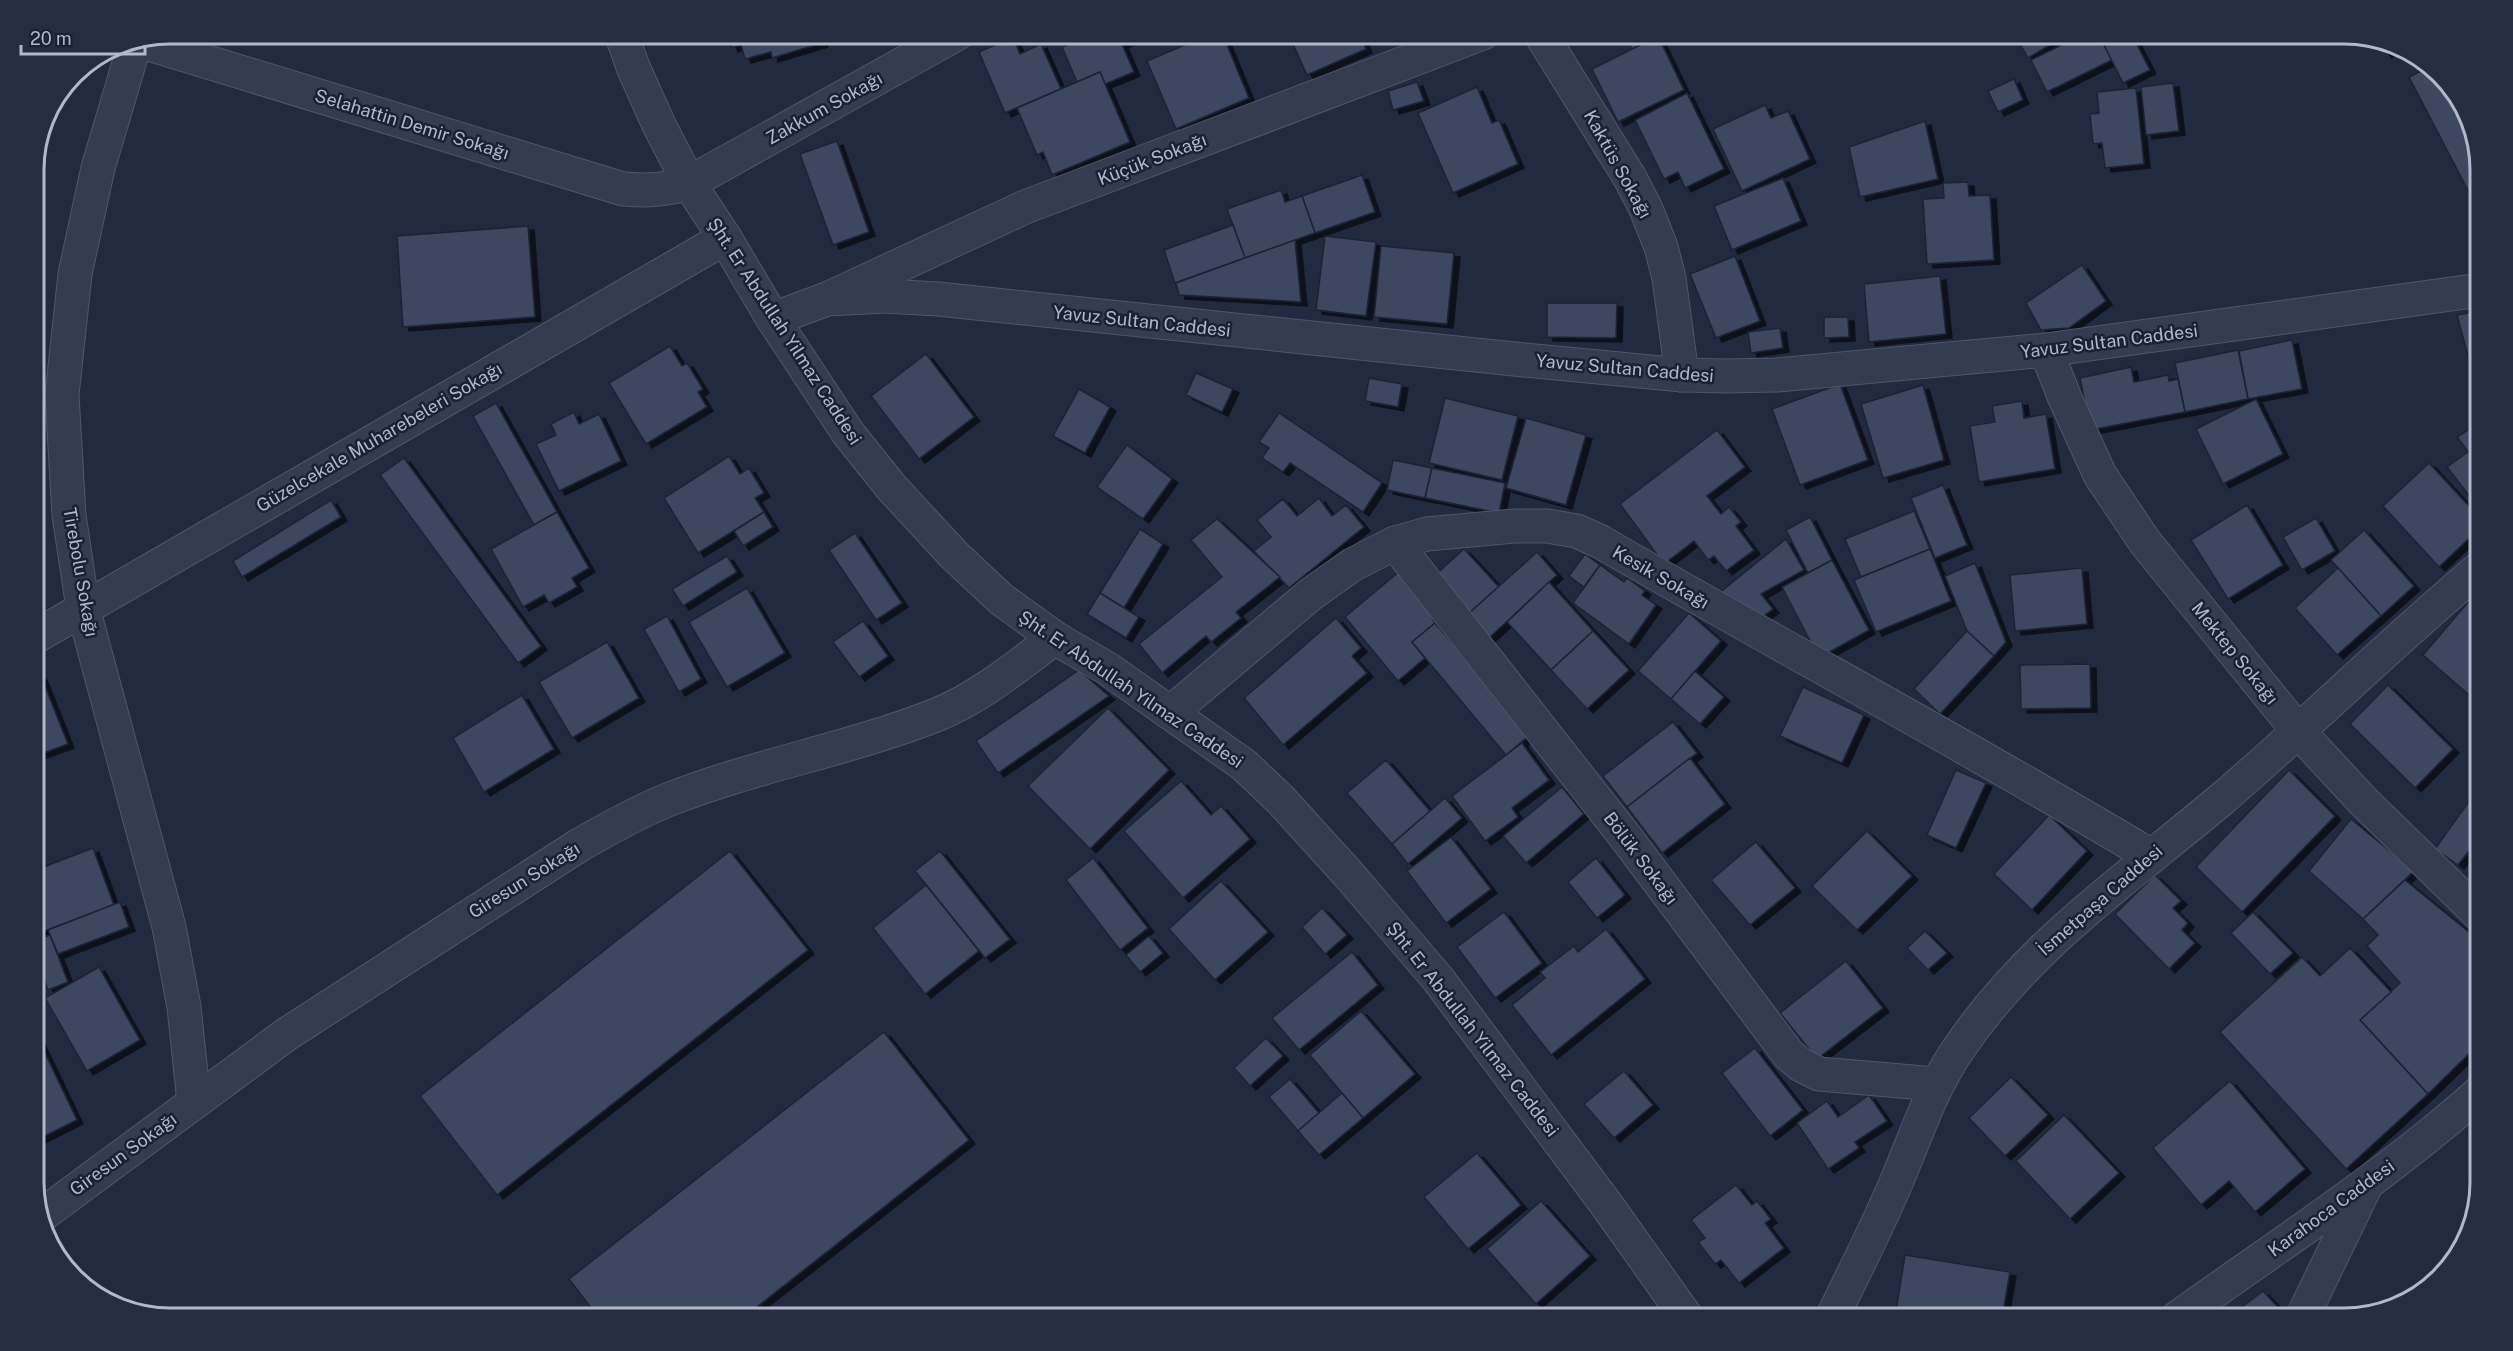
<svg xmlns="http://www.w3.org/2000/svg" width="2513" height="1351" viewBox="0 0 2513 1351" font-family="'Public Sans',sans-serif">
  <style>
    .building { fill: #3d4660; stroke: #1d2336; stroke-width: 1.5; filter: url(#shadow) }
    .lines { fill: none; stroke-linecap: round; stroke-linejoin: round }
    .minor-casing { stroke: #51576a; stroke-width: 35 }
    .tertiary-casing { stroke: #51576a; stroke-width: 35 }
    .minor { stroke: #363c4f; stroke-width: 33 }
    .tertiary { stroke: #363c4f; stroke-width: 33 }
    .labels { text-anchor: middle; dominant-baseline: central; stroke-width: 5; stroke-linejoin: round; paint-order: stroke }
    .street-label { font-size: 18px; fill: #b2b7ca; stroke: #1b2134 }
    .rim { fill: none; stroke: #b2b7ca; stroke-width: 3 }
  </style>
  <defs>
    <filter id="shadow"><feDropShadow dx="6" dy="4" stdDeviation="0" flood-color="#0009"/></filter>
  </defs>
  <rect width="100%" height="100%" fill="#222a3f"/>
  <!-- building -->
  <g class="building">
    <path d="M727,33H819L822,43L772,58L771,52L745,59L741,45L732,48Z"/>
    <path d="M1070,33H1130L1133,39L1122,44L1134,72L1105,84L1100,72L1077,82L1062,47L1074,42Z"/>
    <path d="M1213,33H1222L1249,98L1176,129L1147,61Z"/>
    <path d="M1288,33H1359L1366,49L1307,75Z"/>
    <path d="M1401,33H1452L1410,53Z"/>
    <path d="M1624,33H1657L1658,36L1632,49Z"/>
    <path d="M2014,33H2070L2028,58Z"/>
    <path d="M2086,33H2098L2112,60L2047,92L2031,60Z"/>
    <path d="M2098,33H2131L2150,70L2123,83Z"/>
    <path d="M1658,36L1684,90L1618,122L1592,69Z"/>
    <path d="M1013,37L1020,54L1041,44L1061,89L1005,113L979,52Z"/>
    <path d="M2375,40L2396,45L2386,54Z"/>
    <path d="M2427,68L2457,94L2480,161V197L2473,200L2409,77Z"/>
    <path d="M1100,72L1130,142L1052,175L1043,152L1037,155L1017,108Z"/>
    <path d="M2014,79L2023,100L1998,112L1988,91Z"/>
    <path d="M1417,82L1424,101L1393,110L1388,91Z"/>
    <path d="M2173,83L2179,131L2146,135L2141,87Z"/>
    <path d="M1477,87L1492,123L1499,120L1518,164L1453,193L1418,113Z"/>
    <path d="M2136,88L2144,164L2105,168L2102,143L2093,144L2090,114L2099,113L2097,92Z"/>
    <path d="M1687,93L1724,169L1685,188L1678,172L1664,179L1635,120Z"/>
    <path d="M1765,105L1771,118L1788,111L1810,159L1742,191L1713,129Z"/>
    <path d="M1925,121L1938,179L1860,197L1849,147Z"/>
    <path d="M837,141L869,232L833,245L800,154Z"/>
    <path d="M1362,175L1375,212L1315,233L1302,196Z"/>
    <path d="M1783,178L1801,221L1732,250L1714,206Z"/>
    <path d="M1968,182L1969,196L1990,195L1994,260L1927,264L1923,199L1944,198L1943,183Z"/>
    <path d="M1281,190L1285,202L1302,196L1315,233L1245,258L1227,209Z"/>
    <path d="M1233,225L1245,258L1175,283L1164,250Z"/>
    <path d="M528,226L535,317L403,327L397,236Z"/>
    <path d="M1325,236L1376,242L1366,316L1316,310Z"/>
    <path d="M1295,240L1301,302L1179,295L1176,283Z"/>
    <path d="M1381,246L1454,253L1447,324L1374,317Z"/>
    <path d="M1735,256L1760,321L1716,338L1690,274Z"/>
    <path d="M2082,265L2106,301L2069,328L2041,330L2026,303Z"/>
    <path d="M1940,276L1946,334L1869,342L1864,284Z"/>
    <path d="M1547,303H1617L1616,338L1547,337Z"/>
    <path d="M2480,311V384L2476,386L2457,315Z"/>
    <path d="M1824,317H1848L1849,337L1824,338Z"/>
    <path d="M1780,328L1783,348L1751,353L1748,332Z"/>
    <path d="M2292,340L2302,389L2248,399L2239,351Z"/>
    <path d="M670,346L682,366L687,363L703,389L698,392L707,407L646,444L609,383Z"/>
    <path d="M2238,350L2248,399L2185,412L2175,363Z"/>
    <path d="M926,354L974,417L919,459L871,396Z"/>
    <path d="M2131,367L2134,382L2168,375L2169,381L2178,379L2185,412L2090,430L2080,378Z"/>
    <path d="M1196,373L1233,389L1222,412L1186,395Z"/>
    <path d="M1369,378L1402,384L1398,407L1365,401Z"/>
    <path d="M1840,384L1868,460L1800,485L1772,409Z"/>
    <path d="M1923,385L1944,460L1883,478L1861,404Z"/>
    <path d="M1079,389L1110,407L1085,453L1053,436Z"/>
    <path d="M1445,398L1518,416L1502,480L1429,463Z"/>
    <path d="M2256,399L2283,454L2223,484L2196,429Z"/>
    <path d="M2022,401L2024,418L2046,414L2055,469L1979,482L1970,426L1995,422L1992,406Z"/>
    <path d="M496,403L557,512L534,525L473,416Z"/>
    <path d="M574,412L579,424L599,414L621,461L559,491L536,444L556,435L551,424Z"/>
    <path d="M1279,413L1382,483L1363,512L1290,463L1283,472L1262,458L1269,448L1259,442Z"/>
    <path d="M1526,418L1586,435L1566,505L1506,488Z"/>
    <path d="M2480,422V467L2457,437Z"/>
    <path d="M1717,430L1745,467L1707,496L1721,514L1729,507L1741,522L1736,526L1754,550L1726,571L1714,556L1708,560L1694,541L1664,564L1620,504Z"/>
    <path d="M1127,445L1172,479L1143,519L1097,487Z"/>
    <path d="M2468,452L2480,467V510L2447,467Z"/>
    <path d="M729,456L740,474L749,468L764,493L755,498L764,512L698,553L664,498Z"/>
    <path d="M404,458L541,646L518,663L380,475Z"/>
    <path d="M1393,460L1432,468L1425,498L1387,490Z"/>
    <path d="M2429,463L2480,518V528L2439,567L2383,506Z"/>
    <path d="M1432,468L1505,483L1499,513L1425,498Z"/>
    <path d="M1943,485L1967,545L1935,558L1911,498Z"/>
    <path d="M1319,498L1332,516L1346,505L1364,527L1289,588L1254,551L1271,537L1257,520L1283,499L1297,516Z"/>
    <path d="M331,500L341,517L242,577L233,561Z"/>
    <path d="M2247,505L2283,565L2228,599L2191,540Z"/>
    <path d="M1914,511L1930,549L1861,577L1845,539Z"/>
    <path d="M557,512L589,568L572,578L577,587L549,603L544,595L523,607L491,549Z"/>
    <path d="M764,512L773,527L743,546L734,531Z"/>
    <path d="M1810,517L1832,560L1808,573L1786,530Z"/>
    <path d="M2316,518L2335,551L2302,570L2283,537Z"/>
    <path d="M1217,519L1280,577L1236,612L1241,618L1211,642L1206,636L1162,673L1139,644L1222,577L1191,540Z"/>
    <path d="M1140,529L1163,544L1124,608L1100,593Z"/>
    <path d="M2364,530L2414,586L2381,616L2331,560Z"/>
    <path d="M855,533L902,603L876,620L829,550Z"/>
    <path d="M1786,539L1804,570L1761,594L1773,609L1758,620L1718,594Z"/>
    <path d="M1464,549L1499,587L1467,615L1433,577Z"/>
    <path d="M1930,549L1951,601L1876,632L1854,580Z"/>
    <path d="M1537,552L1557,575L1489,638L1467,615Z"/>
    <path d="M1585,554L1600,565L1584,587L1569,576Z"/>
    <path d="M727,556L737,572L683,606L672,589Z"/>
    <path d="M1832,560L1869,630L1819,658L1782,587Z"/>
    <path d="M1975,563L2006,642L1994,656L1967,631L1945,576Z"/>
    <path d="M1600,565L1624,582L1627,578L1645,591L1642,595L1656,605L1629,644L1573,603Z"/>
    <path d="M2082,568L2087,624L2015,631L2010,575Z"/>
    <path d="M2338,568L2381,616L2337,655L2295,608Z"/>
    <path d="M1401,570L1437,614L1432,618L1435,623L1412,642L1425,658L1398,681L1345,617Z"/>
    <path d="M1549,582L1593,631L1551,670L1507,622Z"/>
    <path d="M747,588L785,653L727,687L689,622Z"/>
    <path d="M1100,593L1139,617L1126,638L1087,614Z"/>
    <path d="M2475,594L2480,599V695L2475,700L2423,655Z"/>
    <path d="M1689,613L1721,641L1671,699L1638,671Z"/>
    <path d="M667,616L701,679L679,692L644,629Z"/>
    <path d="M1336,618L1361,648L1352,656L1367,673L1283,745L1244,698Z"/>
    <path d="M863,621L888,656L859,677L833,642Z"/>
    <path d="M1435,623L1530,735L1506,755L1412,642Z"/>
    <path d="M1593,631L1629,670L1587,709L1551,670Z"/>
    <path d="M1967,631L1994,656L1940,714L1914,689Z"/>
    <path d="M607,642L639,698L572,738L539,682Z"/>
    <path d="M2090,664L2091,708L2021,709L2020,665Z"/>
    <path d="M1079,670L1109,696L998,773L976,741Z"/>
    <path d="M1695,671L1724,697L1700,724L1671,699Z"/>
    <path d="M41,676L68,744L33,757V679Z"/>
    <path d="M2388,685L2453,749L2415,788L2350,724Z"/>
    <path d="M1803,687L1864,715L1842,763L1780,736Z"/>
    <path d="M522,695L554,749L484,792L453,738Z"/>
    <path d="M1108,708L1169,770L1090,849L1028,786Z"/>
    <path d="M1673,722L1697,753L1627,807L1603,776Z"/>
    <path d="M1522,743L1549,780L1512,808L1518,817L1485,841L1452,796Z"/>
    <path d="M1690,758L1725,804L1662,853L1627,807Z"/>
    <path d="M1386,760L1430,811L1392,844L1347,793Z"/>
    <path d="M1956,770L1986,783L1956,848L1927,835Z"/>
    <path d="M2289,770L2335,816L2242,912L2196,867Z"/>
    <path d="M1181,781L1211,815L1221,806L1250,839L1183,898L1124,831Z"/>
    <path d="M2480,786V837L2458,865L2435,849Z"/>
    <path d="M1562,787L1584,814L1526,863L1503,836Z"/>
    <path d="M1445,798L1462,818L1408,864L1392,844Z"/>
    <path d="M2049,815L2087,851L2032,910L1994,874Z"/>
    <path d="M2351,819L2414,871L2363,919L2309,871Z"/>
    <path d="M1867,831L1912,876L1857,930L1812,886Z"/>
    <path d="M1451,837L1491,889L1446,923L1407,871Z"/>
    <path d="M1756,842L1795,888L1750,925L1711,880Z"/>
    <path d="M93,848L114,905L34,935L33,871Z"/>
    <path d="M730,851L808,950L497,1195L420,1096Z"/>
    <path d="M940,851L1010,939L985,958L915,871Z"/>
    <path d="M1093,858L1148,928L1120,950L1066,880Z"/>
    <path d="M1596,858L1625,895L1597,918L1568,882Z"/>
    <path d="M2155,875L2181,901L2173,908L2188,923L2182,930L2195,943L2169,969L2115,914Z"/>
    <path d="M2405,880L2480,941V1043L2428,1094L2360,1020L2400,983L2367,946L2378,935L2363,919Z"/>
    <path d="M1221,881L1268,932L1215,980L1169,929Z"/>
    <path d="M926,885L979,951L925,994L873,928Z"/>
    <path d="M120,902L129,927L58,954L48,930Z"/>
    <path d="M1322,908L1347,935L1325,954L1302,927Z"/>
    <path d="M1504,912L1542,963L1495,998L1457,947Z"/>
    <path d="M2253,912L2293,953L2270,974L2231,933Z"/>
    <path d="M1606,929L1645,979L1551,1055L1512,1005L1545,978L1540,972L1574,946L1578,952Z"/>
    <path d="M1925,931L1947,953L1928,970L1907,948Z"/>
    <path d="M50,935L68,982L48,990L33,951V941Z"/>
    <path d="M1149,936L1163,953L1140,972L1126,955Z"/>
    <path d="M2350,948L2391,992L2360,1020L2428,1094L2346,1169L2220,1032L2302,957L2320,976Z"/>
    <path d="M1352,952L1378,985L1299,1050L1272,1018Z"/>
    <path d="M1846,961L1883,1008L1817,1059L1780,1013Z"/>
    <path d="M99,967L140,1040L87,1071L45,998Z"/>
    <path d="M1361,1011L1415,1074L1363,1118L1310,1055Z"/>
    <path d="M34,1030L77,1120L33,1142V1030Z"/>
    <path d="M884,1032L969,1140L743,1318H599L569,1279Z"/>
    <path d="M1266,1038L1283,1056L1250,1086L1234,1068Z"/>
    <path d="M1755,1048L1803,1110L1770,1136L1722,1073Z"/>
    <path d="M1624,1071L1653,1105L1614,1138L1584,1104Z"/>
    <path d="M2011,1077L2048,1115L2005,1156L1969,1118Z"/>
    <path d="M1290,1079L1319,1113L1298,1131L1269,1097Z"/>
    <path d="M2230,1081L2305,1169L2255,1212L2229,1181L2201,1205L2153,1148Z"/>
    <path d="M1342,1093L1363,1118L1319,1155L1298,1131Z"/>
    <path d="M1869,1095L1887,1121L1855,1142L1859,1148L1828,1169L1797,1123L1827,1101L1838,1117Z"/>
    <path d="M2064,1115L2119,1173L2070,1219L2016,1161Z"/>
    <path d="M1477,1153L1521,1205L1468,1249L1424,1197Z"/>
    <path d="M1736,1185L1752,1205L1757,1201L1771,1219L1765,1223L1784,1248L1739,1283L1721,1260L1715,1264L1698,1242L1705,1238L1691,1220Z"/>
    <path d="M1541,1201L1590,1256L1536,1304L1487,1249Z"/>
    <path d="M1905,1255L2010,1272L2002,1318H1895Z"/>
    <path d="M2263,1291L2284,1314L2282,1318H2228Z"/>
  </g>
  <g class="lines">
    <!-- minor casing -->
    <g class="minor-casing">
      <g id="minor">
        <path d="M1540,33L1630,178L1646,209L1661,247L1669,278L1682,375"/>
        <path d="M827,299L1025,207L1483,33"/>
        <path d="M2046,350L2064,396L2100,475L2145,542L2299,732L2363,801L2480,915"/>
        <path d="M1395,543L1627,839L1789,1055L1801,1065L1819,1074L1936,1084"/>
        <path d="M33,638L725,238"/>
        <path d="M1170,713L1311,594L1352,565L1395,543L1427,534L1514,526H1547L1577,531L1601,542C1783,648 1970,747 2151,856"/>
        <path d="M194,1102L184,1007L169,927L83,608L69,515L62,395L75,274L98,168L136,40L623,189C647,191 666,190 689,183L958,33"/>
        <path d="M42,1215L287,1034L581,844C610,828 639,811 670,799C757,765 850,749 936,715C979,698 1017,666 1055,638"/>
        <path d="M2302,1318L2367,1183"/>
      </g>
    </g>
    <!-- tertiary casing -->
    <g class="tertiary-casing">
      <g id="tertiary">
        <path d="M621,33L633,67L659,125L689,183L725,238L773,319L848,433L892,488L954,555L1001,599L1055,638L1108,669L1244,765L1281,800L1350,876L1438,979L1606,1204L1687,1318"/>
        <path d="M773,319L827,299L885,296L938,299L1524,360L1682,375L1726,376L1777,375L2046,350L2480,290"/>
        <path d="M1832,1318C1853,1274 1876,1230 1895,1185C1915,1139 1930,1090 1959,1048C2030,944 2128,878 2223,798C2310,723 2392,642 2480,568"/>
        <path d="M2177,1318C2279,1245 2386,1176 2480,1092"/>
      </g>
    </g>
    <!-- minor -->
    <use href="#minor" class="minor"/>
    <!-- tertiary -->
    <use href="#tertiary" class="tertiary"/>
  </g>
  <g class="labels">
    <!-- street labels -->
    <g class="street-label">
      <text transform="translate(824 108) rotate(-29)">Zakkum Sokağı</text>
      <text transform="translate(412 124) rotate(17)">Selahattin Demir Sokağı</text>
      <text transform="translate(1152 159) rotate(-21)">Küçük Sokağı</text>
      <text transform="translate(1618 164) rotate(61)">Kaktüs Sokağı</text>
      <text transform="translate(1142 321) rotate(6)">Yavuz Sultan Caddesi</text>
      <text transform="translate(785 331) rotate(57)">Şht. Er Abdullah Yilmaz Caddesi</text>
      <text transform="translate(2109 341) rotate(-7)">Yavuz Sultan Caddesi</text>
      <text transform="translate(1625 368) rotate(5)">Yavuz Sultan Caddesi</text>
      <text transform="translate(379 437) rotate(-30)">Güzelcekale Muharebeleri Sokağı</text>
      <text transform="translate(81 572) rotate(80)">Tirebolu Sokağı</text>
      <text transform="translate(1661 577) rotate(30)">Kesik Sokağı</text>
      <text transform="translate(2235 653) rotate(51)">Mektep Sokağı</text>
      <text transform="translate(1131 689) rotate(34)">Şht. Er Abdullah Yilmaz Caddesi</text>
      <text transform="translate(1641 858) rotate(53)">Bölük Sokağı</text>
      <text transform="translate(524 880) rotate(-32)">Giresun Sokağı</text>
      <text transform="translate(2100 900) rotate(-41)">İsmetpaşa Caddesi</text>
      <text transform="translate(1473 1029) rotate(52)">Şht. Er Abdullah Yilmaz Caddesi</text>
      <text transform="translate(123 1154) rotate(-36)">Giresun Sokağı</text>
      <text transform="translate(2331 1208) rotate(-36)">Karahoca Caddesi</text>
    </g>
  </g>
  <!-- crop -->
  <path d="M0 0H2513V1351H0ZM170 44H2344A126 126 0 0 1 2470 170V1182A126 126 0 0 1 2344 1308H170A126 126 0 0 1 44 1182V170A126 126 0 0 1 170 44Z" fill="#272d40" fill-rule="evenodd"/>
  <path class="rim" d="M170 44H2344A126 126 0 0 1 2470 170V1182A126 126 0 0 1 2344 1308H170A126 126 0 0 1 44 1182V170A126 126 0 0 1 170 44Z"/>
  <!-- scale -->
  <path d="M21 45v9h124v-9" fill="none" stroke="#b2b7ca" stroke-width="3"/>
  <text x="30" y="45" font-size="18" fill="#b2b7ca" stroke="#1b2134" stroke-width="4.5" paint-order="stroke">20 m</text>
</svg>
